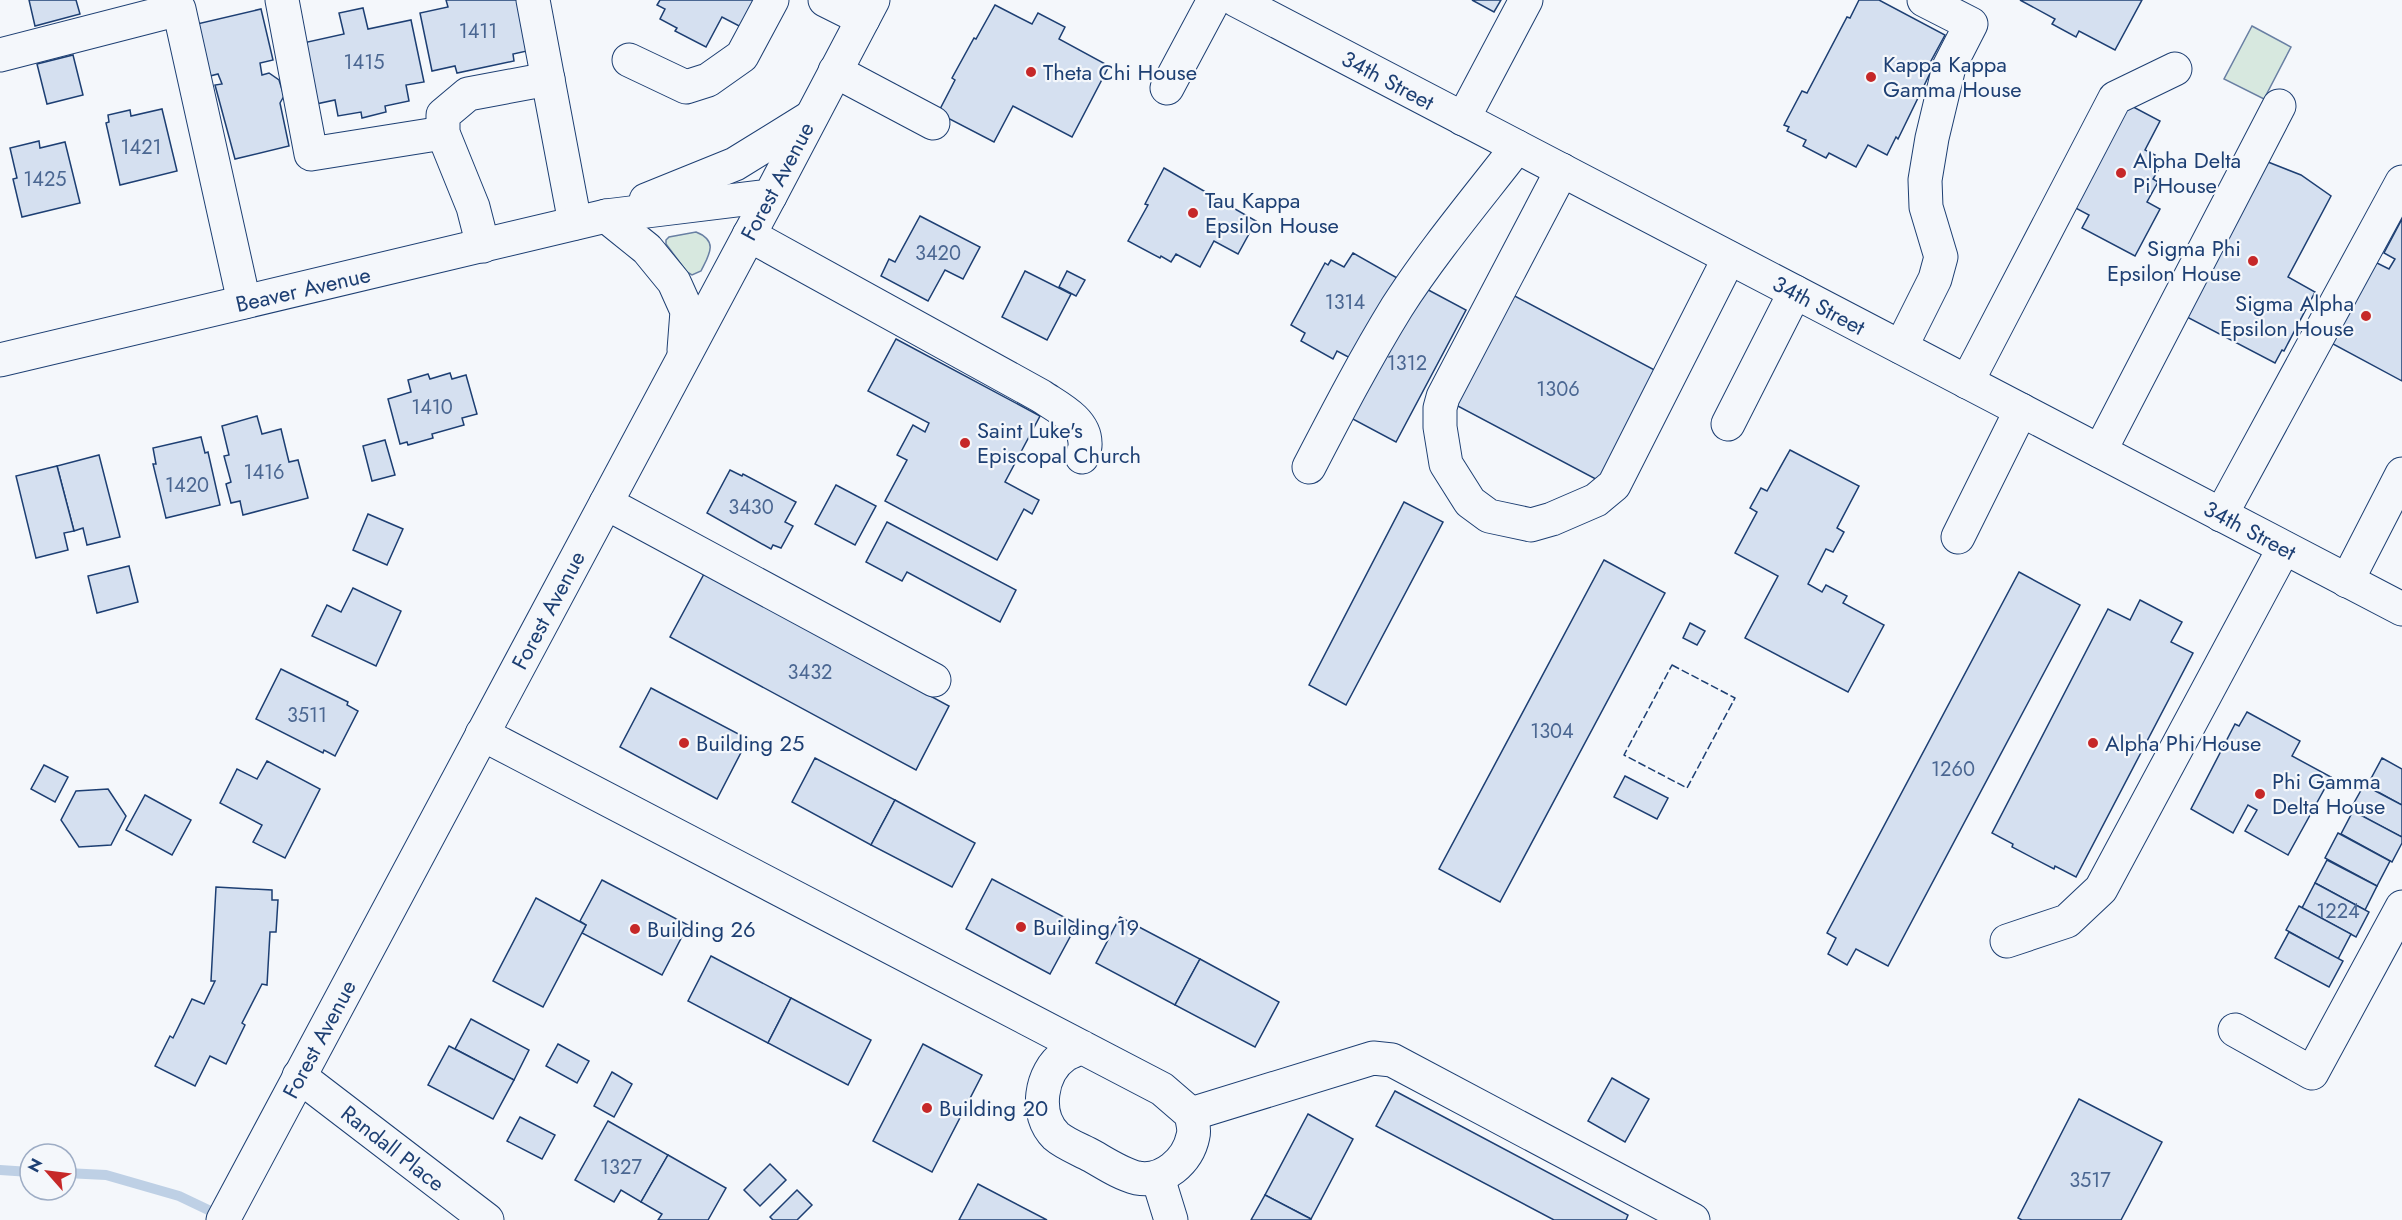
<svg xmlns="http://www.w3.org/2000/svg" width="2402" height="1220" viewBox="0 0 2402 1220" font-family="Jost,sans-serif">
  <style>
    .green { fill: #d7e8df; stroke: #687fa3; stroke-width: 1.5 }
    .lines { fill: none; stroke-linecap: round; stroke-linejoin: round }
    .stream { stroke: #bed0e5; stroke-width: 10 }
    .building { fill: #d5e0f0; stroke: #1d3f73; stroke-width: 1.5 }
    .minor-casing { stroke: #1d3f73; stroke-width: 35 }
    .major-casing { stroke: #1d3f73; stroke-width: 35 }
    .minor { stroke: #f4f7fb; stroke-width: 33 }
    .major { stroke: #f4f7fb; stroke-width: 33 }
    .fence { stroke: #1d3f73; stroke-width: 1.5; stroke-dasharray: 8 3; stroke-linecap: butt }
    .poi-dot { fill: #c62828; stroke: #f4f7fb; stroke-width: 2 }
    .labels { text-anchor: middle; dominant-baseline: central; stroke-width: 4.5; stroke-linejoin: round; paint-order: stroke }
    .number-label { font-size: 20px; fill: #4b6792 }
    .poi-label { font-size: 22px; fill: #1d3f73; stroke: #f4f7fb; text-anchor: start }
    .street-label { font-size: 22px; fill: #1d3f73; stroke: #f4f7fb }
  </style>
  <rect width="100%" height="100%" fill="#f4f7fb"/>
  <!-- green -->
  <g class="green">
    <path d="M2252,26L2291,47L2264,99L2224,79Z"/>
    <path d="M696,232C719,241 709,255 701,271L692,275L687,272L666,244V240L669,237Z"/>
  </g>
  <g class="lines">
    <!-- stream -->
    <g class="stream">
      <path d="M0,1170L30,1172"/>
      <path d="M66,1173L106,1175L179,1196L221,1216"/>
    </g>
  </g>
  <!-- building -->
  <g class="building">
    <path d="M29,0H76L80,14L35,26Z"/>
    <path d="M446,0H526L536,49L513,54L514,61L457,73L455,66L432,71L420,13L448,7Z"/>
    <path d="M660,0H758L743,28L722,17L706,47L675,31L677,28L660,19L665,9L657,5Z"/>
    <path d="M1472,0H1501L1494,12Z"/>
    <path d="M1859,0H1879L1945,35L1931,61L1935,63L1898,139L1896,137L1887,155L1868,145L1856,167L1829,153L1826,158L1803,146L1806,140L1787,131L1789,127L1784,125L1802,91L1807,93L1847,17L1850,18Z"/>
    <path d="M2020,0H2142L2115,50L2079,31L2076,37L2052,24L2055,19Z"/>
    <path d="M995,5L1032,24L1038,13L1065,27L1059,39L1109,66L1072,137L1013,106L994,142L938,113L955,80L952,78L974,38L976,39Z"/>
    <path d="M363,8L368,29L411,20L424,82L406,85L409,101L385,106L386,112L362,118L361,112L338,116L335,100L316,104L303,43L344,34L339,13Z"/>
    <path d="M261,9L273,60L260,63L262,75L269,73L279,80L284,96L280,103L289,146L235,159L215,85L222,84L218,74L210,76L197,24Z"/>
    <path d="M73,55L83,95L47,104L37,64Z"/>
    <path d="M2122,101L2160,121L2145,150L2155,155L2151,162L2160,167L2153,179L2158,182L2147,202L2160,209L2135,256L2082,228L2089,215L2068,204Z"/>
    <path d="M162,109L177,171L120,185L106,123L109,122L108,115L130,110L131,116Z"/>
    <path d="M39,141L40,148L65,142L80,203L22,217L13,179L17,178L10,148Z"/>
    <path d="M2268,162L2301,175L2331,196L2288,277L2315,292L2284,351L2282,350L2275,363L2185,316Z"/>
    <path d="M1164,168L1256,221L1238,254L1214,241L1200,267L1176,254L1171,262L1161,256L1160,258L1128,241L1148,205L1145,204Z"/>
    <path d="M920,216L980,247L963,279L945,270L928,301L881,276L889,259L895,262Z"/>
    <path d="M2402,219V381L2320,337L2373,261L2389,269L2395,259L2384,253Z"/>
    <path d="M1353,253L1399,279L1354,360L1337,351L1333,359L1301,341L1305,333L1291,325L1325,263L1328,265L1331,260L1344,267Z"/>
    <path d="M1025,271L1071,294L1047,340L1002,317Z"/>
    <path d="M1067,271L1085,280L1076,296L1059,287Z"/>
    <path d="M1419,285L1466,310L1396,442L1349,417Z"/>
    <path d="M1509,293L1664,375L1607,485L1452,403Z"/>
    <path d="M896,339L1040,416L1005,482L1039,500L1032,514L1024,509L997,560L885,501L907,460L897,455L913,425L925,432L929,423L868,391Z"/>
    <path d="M450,373L452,379L466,375L477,414L462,418L464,425L432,434L433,438L408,445L407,442L400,444L388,399L411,392L408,380L428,374L430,379Z"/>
    <path d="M257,416L262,434L281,429L289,462L298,460L308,498L243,515L240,501L231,503L226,484L231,482L224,456L229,455L222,426Z"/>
    <path d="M201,437L205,453L208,452L220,505L166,518L153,464H156L153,448Z"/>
    <path d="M385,440L395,475L372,481L363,446Z"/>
    <path d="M1790,450L1859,486L1837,528L1844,532L1833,552L1826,549L1808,584L1822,592L1826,585L1847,596L1843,603L1884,625L1848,692L1745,638L1778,576L1735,553L1757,512L1750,508L1761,488L1767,491Z"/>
    <path d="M99,455L120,537L87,545L83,528L74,531L57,466Z"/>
    <path d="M57,466L74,531L64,533L68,550L36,558L16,476Z"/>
    <path d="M730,470L742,476L743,474L796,502L785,522L793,526L781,548L773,545L771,549L707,513Z"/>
    <path d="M836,485L876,506L855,545L815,524Z"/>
    <path d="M1404,502L1443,522L1346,705L1309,685Z"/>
    <path d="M368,514L403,529L387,565L353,550Z"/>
    <path d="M887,522L1016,590L1000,622L907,572L902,581L866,562Z"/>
    <path d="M1604,560L1665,593L1500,902L1439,869Z"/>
    <path d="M129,566L138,602L97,613L88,576Z"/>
    <path d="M2019,572L2080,605L1888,966L1856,949L1847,965L1828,954L1836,938L1827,933Z"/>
    <path d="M704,574L949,706L916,770L670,637Z"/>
    <path d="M353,588L401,611L376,666L312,636L327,605L341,612Z"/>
    <path d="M2140,600L2182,622L2171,642L2193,653L2076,877L2055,866L2054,869L2012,847L2013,844L1992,833L2108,609L2130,620Z"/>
    <path d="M1690,623L1705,631L1697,645L1683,638Z"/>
    <path d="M281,669L348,702L347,705L358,711L335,756L324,750L323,753L256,719Z"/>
    <path d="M651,688L748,739L717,799L620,747Z"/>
    <path d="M2247,712L2300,741L2292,756L2331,777L2288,855L2245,831L2257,810L2248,805L2233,833L2191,809L2235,724L2239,726Z"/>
    <path d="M815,758L895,800L871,845L792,802Z"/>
    <path d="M2382,758L2402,769V805L2367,786Z"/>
    <path d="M267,761L320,789L285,858L253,842L262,825L220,803L237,769L257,779Z"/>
    <path d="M44,765L68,777L55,802L31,789Z"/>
    <path d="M1625,776L1668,798L1657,819L1614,797Z"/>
    <path d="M2364,785L2402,805V837L2350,810Z"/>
    <path d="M108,789L126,816L111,845L79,847L61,820L76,791Z"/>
    <path d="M145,795L191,820L172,855L126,830Z"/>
    <path d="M895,800L975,843L952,887L871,845Z"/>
    <path d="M2353,811L2402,837V843L2392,862L2341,834Z"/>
    <path d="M2338,833L2390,861L2377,886L2325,858Z"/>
    <path d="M2327,860L2377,886L2365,910L2315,883Z"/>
    <path d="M992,879L1077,924L1050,974L966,929Z"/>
    <path d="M602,880L688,925L662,975L582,933L586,925L580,921Z"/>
    <path d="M2315,883L2369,912L2356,937L2302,908Z"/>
    <path d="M216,887L272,890V900H278L276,932H270L267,985L262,984L242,1023L245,1025L226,1064L210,1056L195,1086L155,1066L170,1036L173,1038L192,999L204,1004L215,981H211Z"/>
    <path d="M536,898L586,925L543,1007L493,981Z"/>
    <path d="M2299,906L2351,934L2338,959L2286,930Z"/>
    <path d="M1120,917L1200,959L1175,1005L1096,963Z"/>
    <path d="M2289,932L2343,961L2329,987L2275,958Z"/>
    <path d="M711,956L791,998L768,1043L688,1001Z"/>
    <path d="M1200,959L1279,1002L1255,1047L1175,1005Z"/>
    <path d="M791,998L871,1040L848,1085L768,1043Z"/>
    <path d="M471,1019L529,1050L514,1080L455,1049Z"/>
    <path d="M558,1044L589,1061L577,1083L546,1066Z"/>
    <path d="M923,1044L982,1075L932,1172L873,1141Z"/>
    <path d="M449,1046L514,1080L493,1119L428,1085Z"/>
    <path d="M612,1072L632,1084L614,1117L594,1106Z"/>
    <path d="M1612,1078L1649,1099L1625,1142L1588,1121Z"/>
    <path d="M1395,1091L1628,1215L1626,1220H1554L1376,1126Z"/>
    <path d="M2079,1099L2162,1142L2121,1220H2022L2018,1218Z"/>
    <path d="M1308,1114L1353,1139L1311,1219L1265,1195Z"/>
    <path d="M520,1117L555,1135L542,1159L507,1141Z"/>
    <path d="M608,1121L668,1155L641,1202L621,1190L614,1202L575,1180Z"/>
    <path d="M668,1155L726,1188L708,1220H658L662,1214L641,1202Z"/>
    <path d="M770,1164L786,1180L760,1206L744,1190Z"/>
    <path d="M978,1184L1047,1220H959Z"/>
    <path d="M797,1190L812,1205L797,1220H773L770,1217Z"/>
    <path d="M1265,1195L1311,1219L1310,1220H1251Z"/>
  </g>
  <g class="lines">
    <!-- minor casing -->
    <g class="minor-casing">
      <g id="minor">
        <path d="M282,0L311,154L443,133"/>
        <path d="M533,0L575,223"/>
        <path d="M825,0L863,19"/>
        <path d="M1236,0L2402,609"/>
        <path d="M0,55L179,9L244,302"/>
        <path d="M629,60L686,87L708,80L742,56L772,0"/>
        <path d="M835,71L933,123"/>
        <path d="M1167,88L1214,0"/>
        <path d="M1463,119L1526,0"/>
        <path d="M1562,170L1443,397L1440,408V427L1446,464L1470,502L1489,516L1531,525L1552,519L1596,500L1614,485L1729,258"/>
        <path d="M606,216L647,249L674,282L687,311L684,350"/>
        <path d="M749,235L1041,396C1057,407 1085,420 1085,443C1086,447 1083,453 1082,457"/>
        <path d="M483,246L473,207L443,133V115L468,94L548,79"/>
        <path d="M1901,347L1935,279L1941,257L1926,207L1925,180L1932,138L1949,67L1971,24L1924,0"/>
        <path d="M1967,382L2115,98L2175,69"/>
        <path d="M1728,424L1795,292"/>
        <path d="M2100,451L2279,106"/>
        <path d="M1309,467C1337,413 1365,359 1397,307C1433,251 1476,200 1517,147"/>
        <path d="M606,503L934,680"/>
        <path d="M2221,515L2402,182"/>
        <path d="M1958,537L2021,410"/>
        <path d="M2347,581L2402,474"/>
        <path d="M482,734L1162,1089L1191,1114C1192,1120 1195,1129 1193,1136C1188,1161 1163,1183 1137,1178C1121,1174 1106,1164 1092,1156C1081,1150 1065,1144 1056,1136C1034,1115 1040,1072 1065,1055C1070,1052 1076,1050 1082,1047"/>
        <path d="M2007,941L2067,921L2101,889L2284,548"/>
        <path d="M2235,1030L2312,1073L2402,907"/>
        <path d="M299,1076L487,1220"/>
        <path d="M1191,1114L1373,1058L1392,1060L1693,1220"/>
        <path d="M1158,1178L1171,1220"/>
        <path d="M223,1220L770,196"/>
      </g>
    </g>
    <!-- major casing -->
    <g class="major-casing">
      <g id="major">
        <path d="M646,200L735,164L811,117"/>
        <path d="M0,360L606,216L770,196L873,0"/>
      </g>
    </g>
    <!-- minor -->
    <use href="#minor" class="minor"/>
    <!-- major -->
    <use href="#major" class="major"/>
    <!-- fence -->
    <path class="fence" d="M1672,665L1735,698L1687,788L1624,755Z"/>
  </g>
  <!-- markers -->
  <g class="poi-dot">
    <circle cx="1031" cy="72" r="6"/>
    <circle cx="1871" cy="77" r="6"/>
    <circle cx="2121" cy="173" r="6"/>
    <circle cx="1193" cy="213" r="6"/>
    <circle cx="2253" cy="261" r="6"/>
    <circle cx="2366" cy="316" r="6"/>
    <circle cx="965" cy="443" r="6"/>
    <circle cx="684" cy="743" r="6"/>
    <circle cx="2093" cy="743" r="6"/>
    <circle cx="2260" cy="794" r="6"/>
    <circle cx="1021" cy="927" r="6"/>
    <circle cx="635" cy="929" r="6"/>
    <circle cx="927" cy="1108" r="6"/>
  </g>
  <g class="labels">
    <!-- number labels -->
    <g class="number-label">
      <text x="478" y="31">1411</text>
      <text x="364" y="62">1415</text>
      <text x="141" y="147">1421</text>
      <text x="45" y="179">1425</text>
      <text x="938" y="253">3420</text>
      <text x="1345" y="302">1314</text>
      <text x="1407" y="363">1312</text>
      <text x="1558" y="389">1306</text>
      <text x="432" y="407">1410</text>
      <text x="264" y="472">1416</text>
      <text x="187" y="485">1420</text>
      <text x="751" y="507">3430</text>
      <text x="810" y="672">3432</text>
      <text x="307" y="715">3511</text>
      <text x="1552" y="731">1304</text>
      <text x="1953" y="769">1260</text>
      <text x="2338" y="911">1224</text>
      <text x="621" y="1167">1327</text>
      <text x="2090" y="1180">3517</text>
    </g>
    <!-- poi labels -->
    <g class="poi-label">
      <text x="1883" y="64">Kappa Kappa<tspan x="1883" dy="25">Gamma House</tspan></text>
      <text x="1043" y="72">Theta Chi House</text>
      <text x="2133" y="160">Alpha Delta<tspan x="2133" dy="25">Pi House</tspan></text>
      <text x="1205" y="200">Tau Kappa<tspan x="1205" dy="25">Epsilon House</tspan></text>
      <text x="2241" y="248" text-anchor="end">Sigma Phi<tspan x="2241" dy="25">Epsilon House</tspan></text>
      <text x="2354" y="303" text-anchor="end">Sigma Alpha<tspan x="2354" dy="25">Epsilon House</tspan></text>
      <text x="977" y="430">Saint Luke's<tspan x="977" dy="25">Episcopal Church</tspan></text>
      <text x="696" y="743">Building 25</text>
      <text x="2105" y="743">Alpha Phi House</text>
      <text x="2272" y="781">Phi Gamma<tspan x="2272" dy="25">Delta House</tspan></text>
      <text x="1033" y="927">Building 19</text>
      <text x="647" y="929">Building 26</text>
      <text x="939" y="1108">Building 20</text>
    </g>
    <!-- street labels -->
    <g class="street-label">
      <text transform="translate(1388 80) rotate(28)">34th Street</text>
      <text transform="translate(777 181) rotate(-62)">Forest Avenue</text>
      <text transform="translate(303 289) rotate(-13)">Beaver Avenue</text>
      <text transform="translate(1819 305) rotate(28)">34th Street</text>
      <text transform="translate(2250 530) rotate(28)">34th Street</text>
      <text transform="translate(548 610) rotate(-62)">Forest Avenue</text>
      <text transform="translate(319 1039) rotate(-62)">Forest Avenue</text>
      <text transform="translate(393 1148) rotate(38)">Randall Place</text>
    </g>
  </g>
  <!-- north arrow -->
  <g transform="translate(48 1172) rotate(298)"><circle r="28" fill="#f4f7fb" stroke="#9eadc5" stroke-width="1.5"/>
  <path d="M0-4.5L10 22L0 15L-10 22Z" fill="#c62828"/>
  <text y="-9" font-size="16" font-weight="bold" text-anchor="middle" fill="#1d3f73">N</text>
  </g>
</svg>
